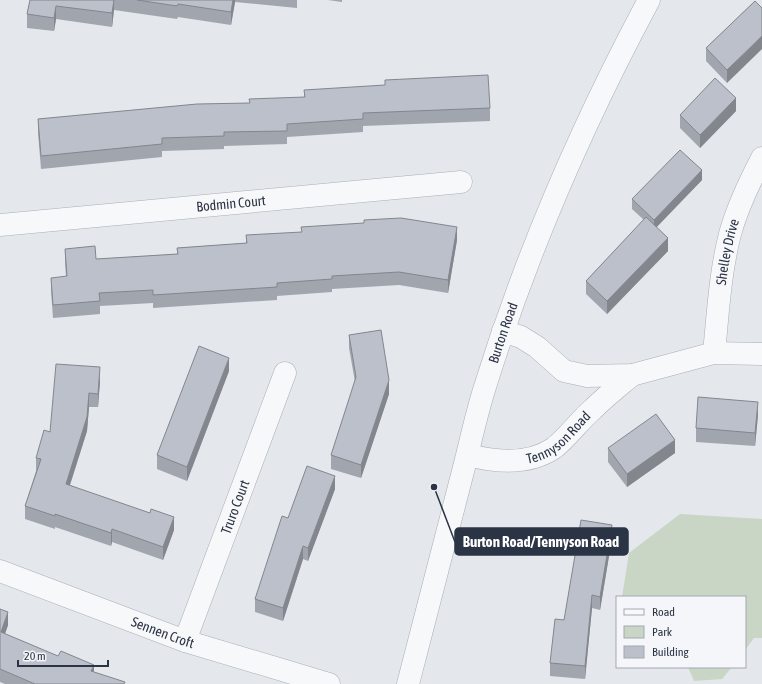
<svg xmlns="http://www.w3.org/2000/svg" width="762" height="684" viewBox="0 0 762 684" font-family="'Asap Condensed',sans-serif">
  <style>
    .green { fill: #c9d6c5 }
    .lines { fill: none; stroke-linecap: round; stroke-linejoin: round }
    .minor-casing { stroke: #a9aeb7; stroke-width: 23 }
    .tertiary-casing { stroke: #a9aeb7; stroke-width: 23 }
    .minor { stroke: #f7f8fa; stroke-width: 22 }
    .tertiary { stroke: #f7f8fa; stroke-width: 22 }
    .wall { fill: #a1a5ae }
    .shaded-wall { fill: #83868d }
    .building { fill: #bbc0ca; stroke: #83868d }
    .labels { text-anchor: middle; dominant-baseline: central; stroke-width: 3; stroke-linejoin: round; paint-order: stroke }
    .street-label { font-size: 14px; fill: #2b3445; stroke: #f4f6f9 }
    .leader { fill: none; stroke: #2b3445; stroke-width: 1.5 }
    .callout-dot { fill: #2b3445; stroke: #f4f6f9; stroke-width: 1.5 }
    .callout { fill: #2b3445; stroke: #2b3445; stroke-width: 1.5 }
    .callout-label { font-size: 15px; text-anchor: middle; font-weight: bold; fill: #fff }
  </style>
  <rect width="100%" height="100%" fill="#e4e7ec"/>
  <!-- green -->
  <g class="green">
    <path d="M680,514L762,519V638H754L745,650V597H622L629,553Z"/>
    <path d="M688,667H732L722,679L694,681Z"/>
  </g>
  <g class="lines">
    <!-- minor casing -->
    <g class="minor-casing">
      <g id="minor">
        <path id="s1" d="M0,225L461,182"/>
        <path d="M503,331L521,337L537,347L564,371L587,376L632,375L714,353L762,354"/>
        <path id="s2" d="M714,353C718,313 720,273 730,234C737,208 750,181 762,158"/>
        <path id="s3" d="M468,455C495,462 529,465 554,448C567,438 580,420 593,409C605,397 619,386 632,375"/>
        <path id="s4" d="M0,571L185,641L329,684"/>
        <path id="s5" d="M185,641L285,373"/>
      </g>
    </g>
    <!-- tertiary casing -->
    <g class="tertiary-casing">
      <g id="tertiary">
        <path id="s6" d="M408,684C426,616 443,547 461,479C469,449 475,419 484,390C526,254 582,125 649,0"/>
      </g>
    </g>
    <!-- minor -->
    <use href="#minor" class="minor"/>
    <!-- tertiary -->
    <use href="#tertiary" class="tertiary"/>
  </g>
  <!-- wall -->
  <g class="wall">
    <path d="M30,0H297V8L235,2L231,25L178,17L177,19L114,10L112,27L56,19L54,31L27,28V14Z"/>
    <path d="M328,0H342V2Z"/>
    <path d="M755,1L727,83L706,61V48Z"/>
    <path d="M304,90L490,108V121L363,126V132L287,137V144L224,146V149L162,151V157L41,169L38,133V119L249,103L304,97Z"/>
    <path d="M736,111L700,148L680,128V115Z"/>
    <path d="M702,180L656,227L668,251L607,314L586,294V281L644,220L632,209V199Z"/>
    <path d="M246,235L457,240L448,293L399,285L332,289V292L277,296V300L153,308V303L100,306V314L53,318L51,291V278L66,277L65,262V249L96,259L177,254V248L246,243Z"/>
    <path d="M349,335L389,394L361,478L331,469V455L355,382L349,348Z"/>
    <path d="M229,371L187,481L157,469V455Z"/>
    <path d="M100,381L98,407H89L87,431L70,485L174,530L163,560L112,542L111,546L55,527V529L25,519V506L36,471V458L50,432Z"/>
    <path d="M758,415L755,446L696,442V428Z"/>
    <path d="M608,448L675,453L627,487L608,462Z"/>
    <path d="M335,489L308,561L303,559L283,621L255,612V599L288,518Z"/>
    <path d="M612,538L600,610L592,608L585,679L550,676V663L564,620Z"/>
    <path d="M0,609L8,625L5,634L94,672L125,684H5L0,682Z"/>
  </g>
  <!-- shaded-wall -->
  <g class="shaded-wall">
    <path d="M114,0V10L112,27V13Z"/>
    <path d="M233,0H235V2L231,25V12Z"/>
    <path d="M56,6V19L54,31V18Z"/>
    <path d="M762,36V49L727,83V70Z"/>
    <path d="M736,98V111L700,148V135Z"/>
    <path d="M702,170V180L654,230V220Z"/>
    <path d="M457,227V240L448,293V280Z"/>
    <path d="M668,238V251L607,314V301Z"/>
    <path d="M229,358V371L187,481V467Z"/>
    <path d="M100,367V381L98,407V394Z"/>
    <path d="M389,380V394L361,478V465Z"/>
    <path d="M89,393V407L87,431L66,497V484Z"/>
    <path d="M758,402V415L755,446V433Z"/>
    <path d="M675,440V453L627,487V474Z"/>
    <path d="M335,476V489L308,561V548Z"/>
    <path d="M174,517V530L163,560V547Z"/>
    <path d="M612,525V538L600,610V597Z"/>
    <path d="M112,529V542L111,546V533Z"/>
    <path d="M303,546V559L283,621V608Z"/>
    <path d="M592,595V608L585,679V666Z"/>
    <path d="M8,612V625L1,645V632Z"/>
    <path d="M94,665V677L91,671Z"/>
  </g>
  <!-- building -->
  <g class="building">
    <path d="M30,0H114L112,13L56,6L54,18L27,14Z"/>
    <path d="M137,0H233L231,12L178,4L177,6Z"/>
    <path d="M755,1L762,8V36L727,70L706,48Z"/>
    <path d="M488,75L490,108L363,113V119L287,124V131L224,132V136L162,138V144L41,156L38,119L197,104L250,103L249,99L305,97L304,90L385,85V80Z"/>
    <path d="M715,78L736,98L700,135L680,115Z"/>
    <path d="M680,150L702,170L654,220L632,199Z"/>
    <path d="M646,217L668,238L607,301L586,281Z"/>
    <path d="M401,218L457,227L448,280L399,272L332,276V279L277,283V287L153,295V290L99,293L100,301L53,305L51,278L67,276L65,249L95,246L96,259L178,254L177,248L247,243L246,235L302,232L301,227L364,223V220Z"/>
    <path d="M381,330L389,380L361,465L331,455L356,377L349,335Z"/>
    <path d="M199,346L229,358L187,467L157,455Z"/>
    <path d="M56,364L100,367L98,394L89,393L87,417L66,484L150,513L151,509L174,517L163,547L112,529L111,533L55,514V516L25,506L41,459L36,458L44,430L50,432Z"/>
    <path d="M698,397L758,402L755,433L696,428Z"/>
    <path d="M656,414L675,440L627,474L608,448Z"/>
    <path d="M307,466L335,476L308,548L303,546L283,608L255,599L282,516L288,518Z"/>
    <path d="M581,520L612,525L600,597L592,595L585,666L550,663L555,619L564,620Z"/>
    <path d="M0,609L8,612L1,632L58,656L61,651L94,665L91,671L125,682L124,684H35L0,669Z"/>
  </g>
  <g class="labels">
    <!-- street labels -->
    <g class="street-label">
      <text stroke="none"><textPath href="#s1" startOffset="232">Bodmin Court</textPath></text>
      <text stroke="none"><textPath href="#s2" startOffset="102">Shelley Drive</textPath></text>
      <text stroke="none"><textPath href="#s6" startOffset="364">Burton Road</textPath></text>
      <text stroke="none"><textPath href="#s3" startOffset="98">Tennyson Road</textPath></text>
      <text stroke="none"><textPath href="#s5" startOffset="143">Truro Court</textPath></text>
      <text stroke="none"><textPath href="#s4" startOffset="174">Sennen Croft</textPath></text>
    </g>
  </g>
  <!-- callouts -->
  <path class="leader" d="M434 487L455 542"/>
  <circle class="callout-dot" cx="434" cy="487" r="4"/>
  <rect class="callout" x="455" y="528" width="173" height="27" rx="4"/>
  <g class="callout-label">
    <text x="541" y="547">Burton Road/Tennyson Road</text>
  </g>
  <!-- legend -->
  <rect x="616" y="596" width="130" height="72" fill="#f4f6f9" stroke="#a4a8b1"/>
  <rect x="624" y="609" width="20" height="6" fill="#f7f8fa" stroke="#a4a8b1"/>
  <text x="652" y="616" font-size="12" fill="#2b3445">Road</text>
  <rect x="624" y="626" width="20" height="12" fill="#c9d6c5" stroke="#a4a8b1"/>
  <text x="652" y="636" font-size="12" fill="#2b3445">Park</text>
  <rect x="624" y="646" width="20" height="12" fill="#bbc0ca" stroke="#a4a8b1"/>
  <text x="652" y="656" font-size="12" fill="#2b3445">Building</text>
  <!-- scale -->
  <path d="M18 660v6h90v-6" fill="none" stroke="#2b3445" stroke-width="2"/>
  <text x="24" y="660" font-size="12" fill="#2b3445" stroke="#f4f6f9" stroke-width="3" paint-order="stroke">20 m</text>
</svg>
